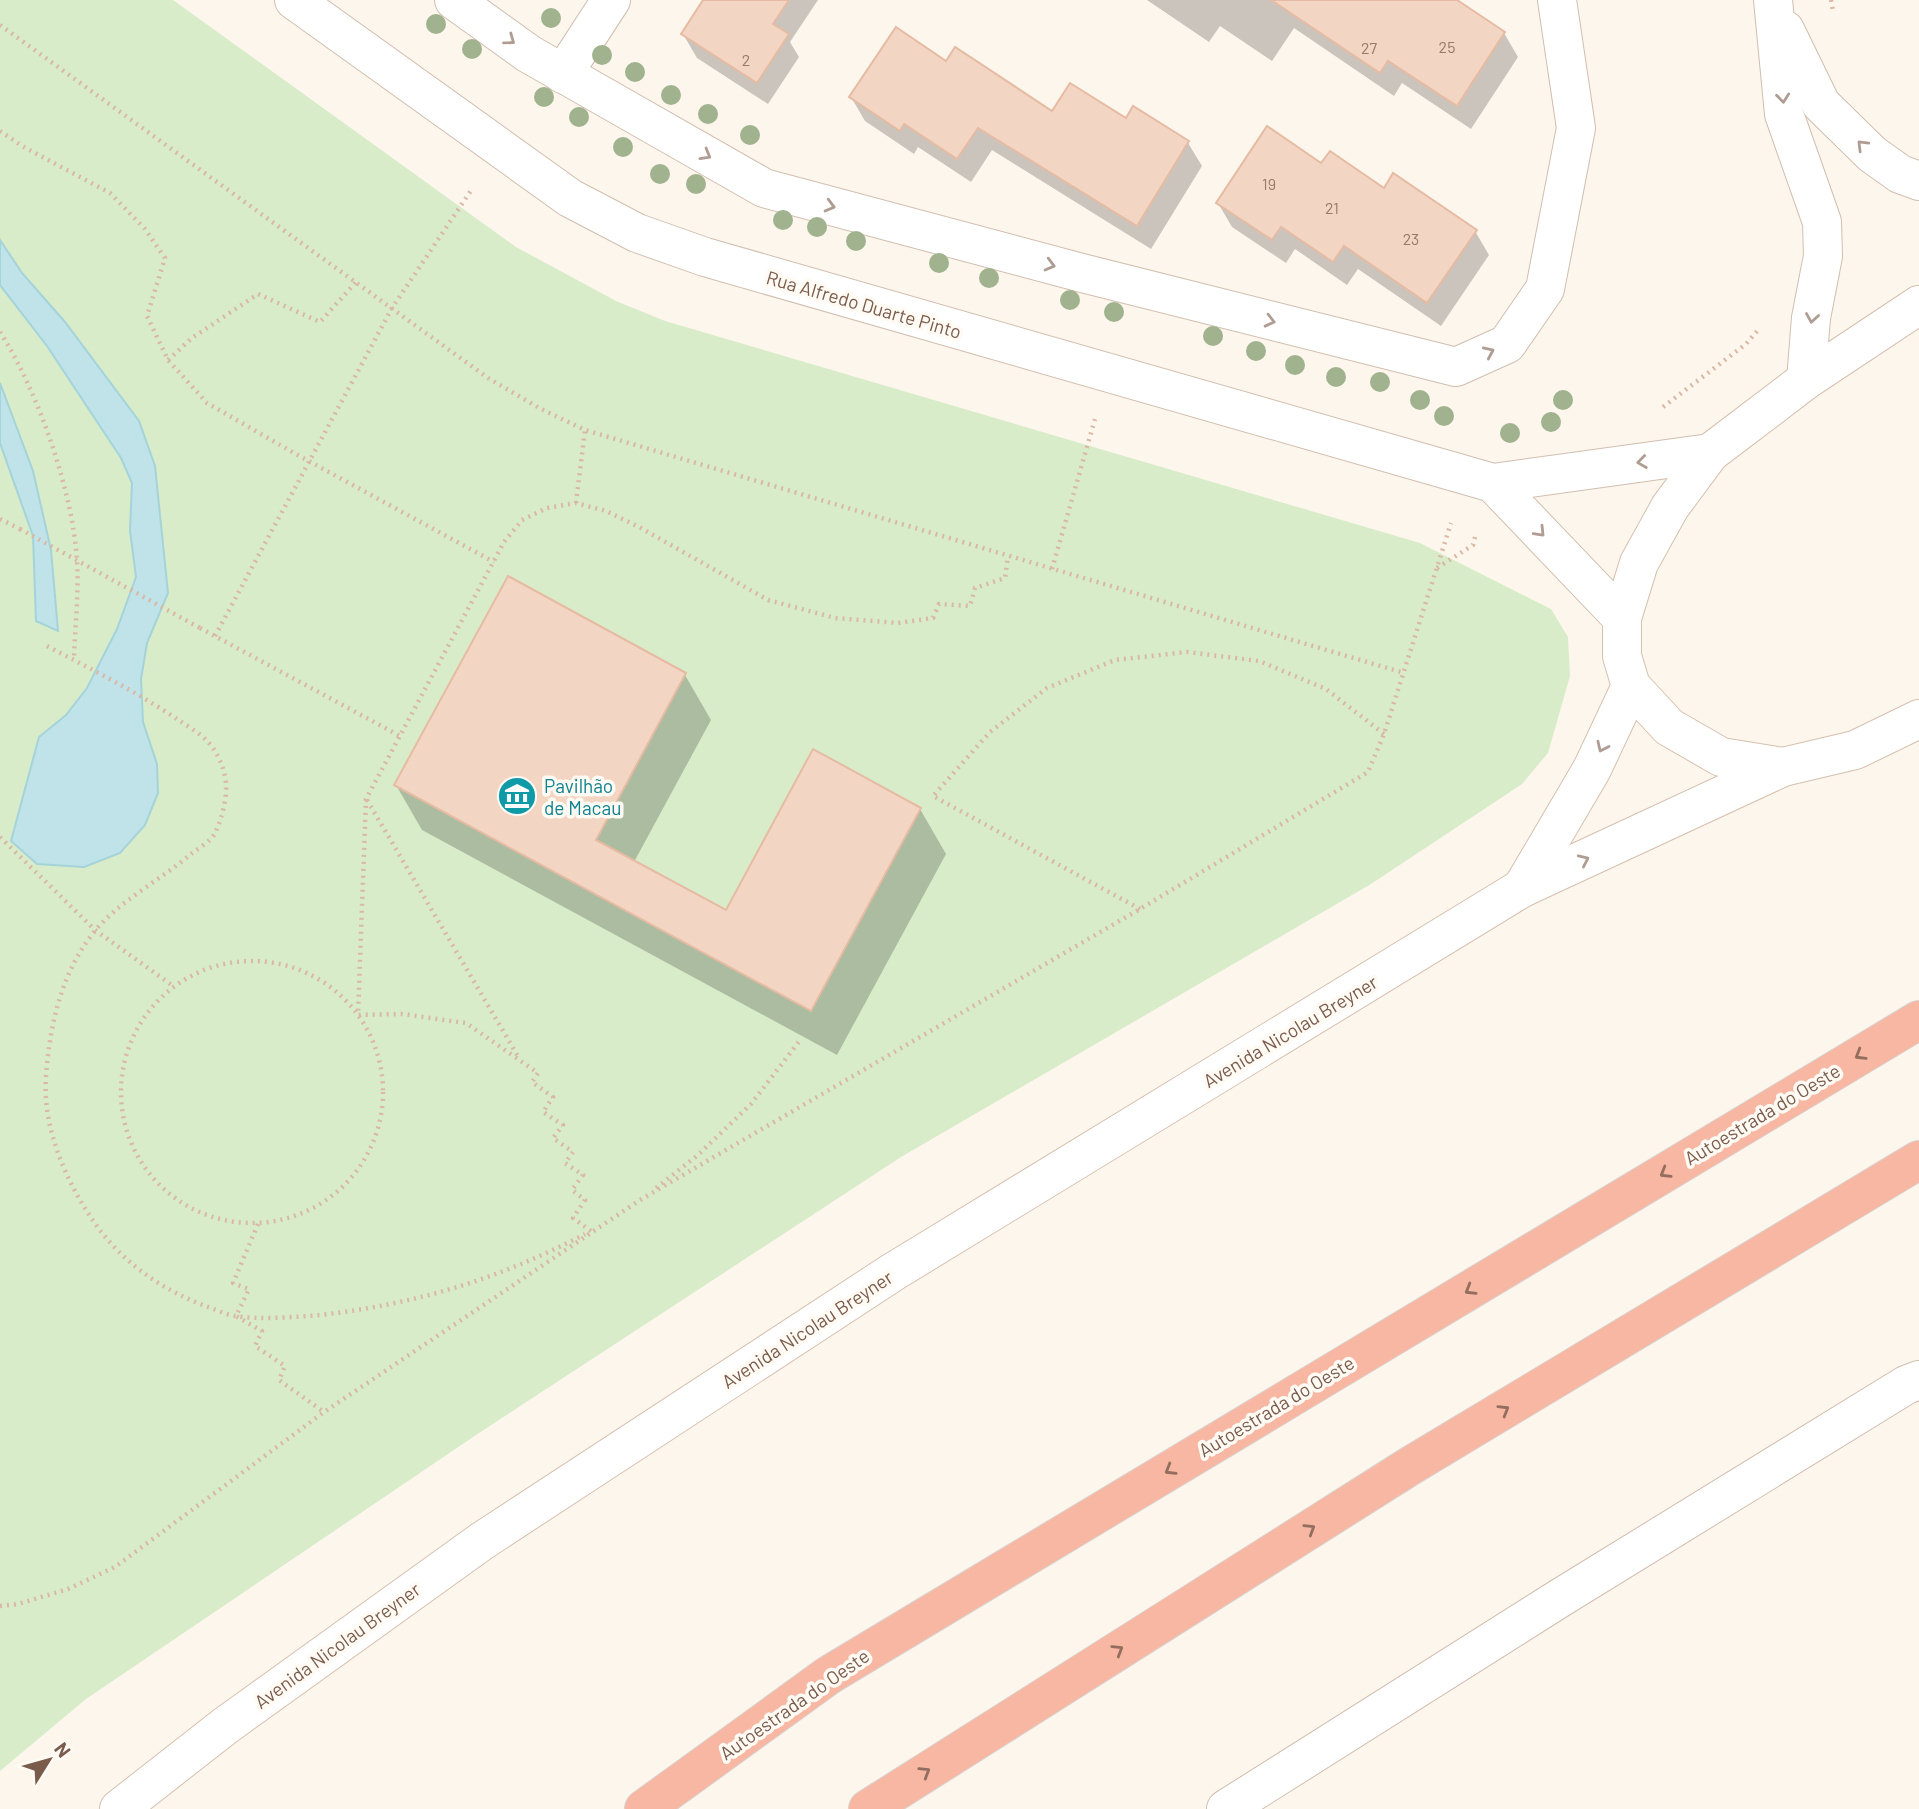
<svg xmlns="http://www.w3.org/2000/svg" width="1919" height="1809" viewBox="0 0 1919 1809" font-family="Barlow,sans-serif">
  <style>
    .green { fill: #d8ecc9 }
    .water { fill: #bfe3e8; stroke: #a5d3da; stroke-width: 2 }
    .shadow { fill: #0003 }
    .building { fill: #f3d5c3; stroke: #e6bba3; stroke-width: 2 }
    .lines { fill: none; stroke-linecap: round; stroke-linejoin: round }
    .minor-casing { stroke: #d1beb0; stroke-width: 40 }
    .tertiary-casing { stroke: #d1beb0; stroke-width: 40 }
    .secondary-casing { stroke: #d6c0b0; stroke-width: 40 }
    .motorway-casing { stroke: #dad1cd; stroke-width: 40 }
    .path { stroke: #d9b8a5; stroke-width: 4.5; stroke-dasharray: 2 5; stroke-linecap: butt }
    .minor { stroke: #fff; stroke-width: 38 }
    .tertiary { stroke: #fff; stroke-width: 38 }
    .secondary { stroke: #fff; stroke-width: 38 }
    .motorway { stroke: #f7b7a3; stroke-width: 38 }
    .path-bridge { stroke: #d9b8a5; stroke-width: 4.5; stroke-dasharray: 2 5; stroke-linecap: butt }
    .tree { fill: #a0b28e }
    .oneway { stroke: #af9d94 }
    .oneway2 { stroke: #936e5e }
    .labels { text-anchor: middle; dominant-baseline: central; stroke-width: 7; stroke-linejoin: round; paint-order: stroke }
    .number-label { font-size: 16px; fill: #987a6a }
    .street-label { font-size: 19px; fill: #7a5c4d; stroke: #fffaf3 }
    .culture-label { font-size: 19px; fill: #0d838f; stroke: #fffaf3; text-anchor: start }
  </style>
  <rect width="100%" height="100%" fill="#fdf6ec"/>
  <!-- green -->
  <path class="green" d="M0,0H173L516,247L616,301L665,321L1420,543L1551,609L1568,637L1570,676L1548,753L1522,784L1371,884L901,1157L476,1435L86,1699L0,1771Z"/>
  <!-- water -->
  <g class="water">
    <path d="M0,240L22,273L65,322L139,421L155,466L168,593L147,643L141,679L143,722L157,764L158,793L145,825L120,853L84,867L37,864L11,841L39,737L66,715L87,688L117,629L136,577L130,531L132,483L121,458L82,399L47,346L0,285Z"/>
    <path d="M0,383L33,471L51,550L58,631L36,621L33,536L0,443Z"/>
  </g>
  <!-- shadow -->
  <g class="shadow">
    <path d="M706,0H818L790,42L799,57L768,104L697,58L683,34Z"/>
    <path d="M1147,0H1454L1504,33L1518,57L1471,129L1402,83L1394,96L1294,28L1272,61L1220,26L1209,42Z"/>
    <path d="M946,64L1053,113L1127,121L1188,143L1202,166L1151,249L992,150L971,182L918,147L914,154L865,121L851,97Z"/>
    <path d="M1321,166L1384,190L1475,231L1489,255L1441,326L1358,269L1347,285L1295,249L1286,263L1232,227L1218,203Z"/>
    <path d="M685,675L711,720L634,862L727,913L920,809L946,854L837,1055L422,830L396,785Z"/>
  </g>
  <!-- building -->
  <g class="building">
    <path d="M703,0H789L773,24L789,34L757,83L681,34Z"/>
    <path d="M1271,0H1457L1505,32L1457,106L1388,61L1380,73Z"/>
    <path d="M896,27L946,61L955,47L1052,111L1070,83L1126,118L1133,106L1189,141L1137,226L978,128L957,159L904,124L900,131L849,97Z"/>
    <path d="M1267,126L1321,163L1330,151L1384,188L1393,173L1477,230L1427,303L1344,246L1333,262L1281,227L1272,240L1216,203Z"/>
    <path d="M508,576L686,673L596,840L726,910L813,749L921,808L811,1011L394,785Z"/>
  </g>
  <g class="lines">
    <!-- minor casing -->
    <g class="minor-casing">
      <g id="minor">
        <path d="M454,0L529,54L764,188L1082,273L1456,367L1507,344L1545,289L1576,128L1557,0"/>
        <path d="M563,74L611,0"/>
        <path d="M1226,1809L1560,1598L1906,1385L1919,1380"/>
      </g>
    </g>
    <!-- tertiary casing -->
    <g class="tertiary-casing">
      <g id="tertiary">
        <path d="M294,0L570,198L637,233L705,257L1493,483L1710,453"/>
        <path d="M1773,0L1784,114L1822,222L1823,256L1811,318L1806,380"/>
        <path d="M1785,30L1821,104L1872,154L1900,174L1919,181"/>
        <path d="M1493,483L1622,618"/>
      </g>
    </g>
    <!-- secondary casing -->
    <g class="secondary-casing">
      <g id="secondary">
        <path d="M1783,767L1721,757L1669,727L1631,686L1622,656V618L1639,563L1670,507L1710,453L1806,380L1919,305"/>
        <path d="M1522,888L1592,769L1631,686"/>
        <path d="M119,1809L225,1726L482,1541L893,1272L1522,888L1783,767L1855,750L1919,719"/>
      </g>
    </g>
    <!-- motorway casing -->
    <g class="motorway-casing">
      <g id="motorway">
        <path d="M644,1809L829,1675L1919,1020"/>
        <path d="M868,1809L1410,1466L1919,1160"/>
      </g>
    </g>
    <!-- path -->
    <g class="path">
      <path d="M1831,0L1833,11"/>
      <path d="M0,25L488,378L541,409L585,430L1404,673"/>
      <path d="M0,131L22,146L110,193L145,229L165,258L147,316L168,360L207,403L294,453L494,562"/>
      <path d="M0,332C38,391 73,492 77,561C79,593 75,626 74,658"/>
      <path d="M168,360L192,338L258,294L320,322L356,282"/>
      <path d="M1663,407L1746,344L1759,329"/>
      <path d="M576,503L585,430"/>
      <path d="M0,519L20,529"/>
      <path d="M1437,568L1473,545L1475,537"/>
      <path d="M1052,569L1095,419"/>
      <path d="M200,628L400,736"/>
      <path d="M215,636L392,308L472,189"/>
      <path d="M47,646C91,669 135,691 177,719C187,726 200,733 208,742C218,753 224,767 226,783C227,799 222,818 215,833C211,841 199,848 191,854C162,879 119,901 95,931C61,972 50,1025 46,1076C42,1124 64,1177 90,1216C118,1260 162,1291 211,1308C219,1311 227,1315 236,1316C259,1320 296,1317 320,1315C416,1304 499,1279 585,1234"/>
      <path d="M367,800L519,1058"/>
      <path d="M0,837L95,930L173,986"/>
      <path d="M1140,909L933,796L990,732L1047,688L1115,660L1187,652L1259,661L1326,689L1384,734"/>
      <circle cx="252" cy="1092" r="131"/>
      <path d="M656,1188L698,1155L751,1104L801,1039"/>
      <path d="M258,1224L233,1283L249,1289L236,1316L262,1331L255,1346L285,1366L279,1380L324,1412"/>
      <path d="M591,1231L573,1218L585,1200L572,1190L583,1175L565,1163L573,1152L553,1138L563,1125L543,1112L553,1097L532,1082L538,1073L466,1023L402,1014L358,1015L366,799L504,542L522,520L547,508L576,503L606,511L639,527L768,600L835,618L898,623L933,618L939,604L970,606L975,588L1005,578L1008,556"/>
      <path d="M0,1606L18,1604L68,1589L115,1567L324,1412L640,1200L1140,909L1368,772L1384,734L1451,523"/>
    </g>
    <!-- minor -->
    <use href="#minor" class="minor"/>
    <!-- tertiary -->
    <use href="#tertiary" class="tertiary"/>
    <!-- secondary -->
    <use href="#secondary" class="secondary"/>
    <!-- motorway -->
    <use href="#motorway" class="motorway"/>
    <!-- path-bridge -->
    <path class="path-bridge" d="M20,529L200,628"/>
  </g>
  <!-- trees -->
  <g class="tree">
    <circle cx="551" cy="18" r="10"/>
    <circle cx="436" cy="24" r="10"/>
    <circle cx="472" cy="49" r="10"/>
    <circle cx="602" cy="55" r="10"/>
    <circle cx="635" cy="72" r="10"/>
    <circle cx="671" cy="95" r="10"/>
    <circle cx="544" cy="97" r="10"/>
    <circle cx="708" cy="114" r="10"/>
    <circle cx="579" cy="117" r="10"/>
    <circle cx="750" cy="135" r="10"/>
    <circle cx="623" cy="147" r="10"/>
    <circle cx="660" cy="174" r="10"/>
    <circle cx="696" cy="184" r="10"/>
    <circle cx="783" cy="220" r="10"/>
    <circle cx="817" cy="227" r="10"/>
    <circle cx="856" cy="241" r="10"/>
    <circle cx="939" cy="263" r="10"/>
    <circle cx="989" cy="278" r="10"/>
    <circle cx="1070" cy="300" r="10"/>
    <circle cx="1114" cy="312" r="10"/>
    <circle cx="1213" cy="336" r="10"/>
    <circle cx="1256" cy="351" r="10"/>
    <circle cx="1295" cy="365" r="10"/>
    <circle cx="1336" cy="377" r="10"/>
    <circle cx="1380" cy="382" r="10"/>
    <circle cx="1420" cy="400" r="10"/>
    <circle cx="1563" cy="400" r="10"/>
    <circle cx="1444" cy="416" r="10"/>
    <circle cx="1551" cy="422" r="10"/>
    <circle cx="1510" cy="433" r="10"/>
  </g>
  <!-- one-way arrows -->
  <defs><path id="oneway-chevron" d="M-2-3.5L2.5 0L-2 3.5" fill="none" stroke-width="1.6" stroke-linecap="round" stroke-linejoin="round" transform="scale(1.75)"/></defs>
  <g class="oneway">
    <use href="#oneway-chevron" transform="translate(510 40) rotate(36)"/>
    <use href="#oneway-chevron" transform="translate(1783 98) rotate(84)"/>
    <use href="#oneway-chevron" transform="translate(1862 145) rotate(-135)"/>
    <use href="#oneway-chevron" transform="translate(706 155) rotate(30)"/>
    <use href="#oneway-chevron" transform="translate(830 206) rotate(15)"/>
    <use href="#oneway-chevron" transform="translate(1050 265) rotate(15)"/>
    <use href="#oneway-chevron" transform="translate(1812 318) rotate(99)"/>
    <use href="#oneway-chevron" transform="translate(1270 321) rotate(14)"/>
    <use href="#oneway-chevron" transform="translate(1489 352) rotate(-24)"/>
    <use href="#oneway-chevron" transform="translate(1642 462) rotate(172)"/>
    <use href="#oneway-chevron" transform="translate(1540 532) rotate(46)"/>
    <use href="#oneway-chevron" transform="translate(1602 747) rotate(115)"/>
    <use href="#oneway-chevron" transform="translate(1584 860) rotate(-25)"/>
  </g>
  <g class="oneway2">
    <use href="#oneway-chevron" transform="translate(1860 1055) rotate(149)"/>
    <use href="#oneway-chevron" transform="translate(1665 1173) rotate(149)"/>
    <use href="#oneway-chevron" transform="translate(1470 1290) rotate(149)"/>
    <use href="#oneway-chevron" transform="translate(1504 1410) rotate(-31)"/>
    <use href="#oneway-chevron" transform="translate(1170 1470) rotate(149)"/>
    <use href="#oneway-chevron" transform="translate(1310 1529) rotate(-32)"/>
    <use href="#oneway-chevron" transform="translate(1118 1650) rotate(-32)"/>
    <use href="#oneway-chevron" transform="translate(925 1772) rotate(-32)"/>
  </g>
  <!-- icons -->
  <defs>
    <g id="museum-disc" transform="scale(2.0125)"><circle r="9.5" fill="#0f9aa8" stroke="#fffaf3"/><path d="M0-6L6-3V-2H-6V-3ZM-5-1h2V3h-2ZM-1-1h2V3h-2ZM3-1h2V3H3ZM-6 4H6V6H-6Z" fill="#fff"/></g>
  </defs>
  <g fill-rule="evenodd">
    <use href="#museum-disc" x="517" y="796"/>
  </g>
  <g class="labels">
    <!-- number labels -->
    <g class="number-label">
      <text x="1447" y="46">25</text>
      <text x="1369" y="47">27</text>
      <text x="746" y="59">2</text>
      <text x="1269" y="183">19</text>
      <text x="1332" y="207">21</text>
      <text x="1411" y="238">23</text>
    </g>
    <!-- street labels -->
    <g class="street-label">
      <text transform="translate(864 304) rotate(16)">Rua Alfredo Duarte Pinto</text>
      <text transform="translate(1290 1031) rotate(-31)">Avenida Nicolau Breyner</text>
      <text transform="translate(1762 1114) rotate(-31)">Autoestrada do Oeste</text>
      <text transform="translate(807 1329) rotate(-33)">Avenida Nicolau Breyner</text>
      <text transform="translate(1276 1406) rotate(-31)">Autoestrada do Oeste</text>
      <text transform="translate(337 1645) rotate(-36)">Avenida Nicolau Breyner</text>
      <text transform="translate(794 1704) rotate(-35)">Autoestrada do Oeste</text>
    </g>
    <!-- culture labels -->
    <g class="culture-label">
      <text x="544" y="785">Pavilhão<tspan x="544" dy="22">de Macau</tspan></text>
    </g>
  </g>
  <!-- north arrow -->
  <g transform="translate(49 1760) rotate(53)" stroke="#fffaf3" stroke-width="5" paint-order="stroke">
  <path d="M0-5L12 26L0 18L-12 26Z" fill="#7a5c4d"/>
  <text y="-10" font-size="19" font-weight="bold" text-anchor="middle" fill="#7a5c4d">N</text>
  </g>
</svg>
